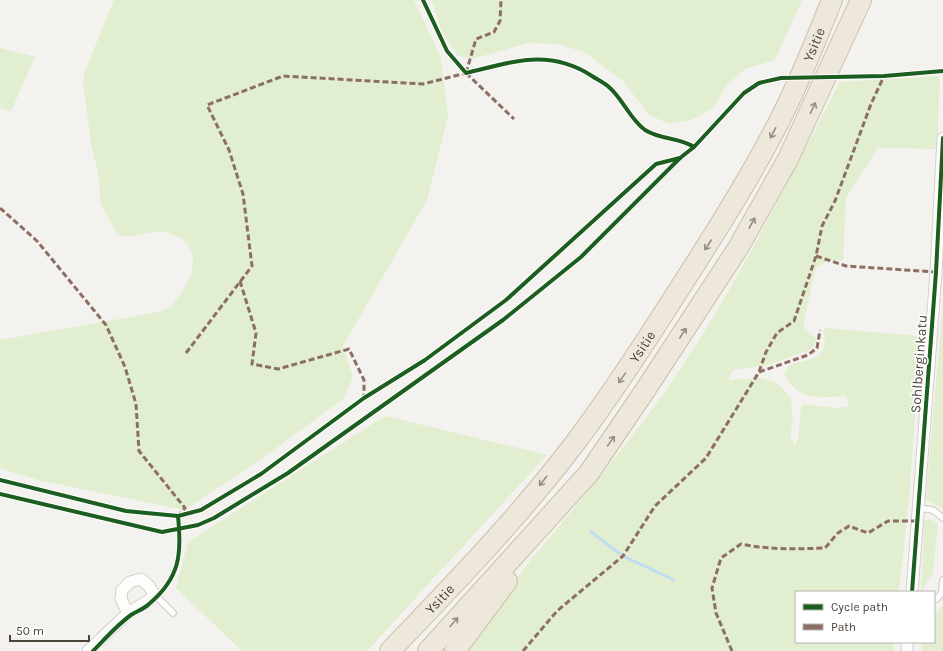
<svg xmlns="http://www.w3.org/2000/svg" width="943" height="651" viewBox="0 0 943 651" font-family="Karla,sans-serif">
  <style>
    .green { fill: #e1eecf }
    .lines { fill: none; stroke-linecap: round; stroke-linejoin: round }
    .stream { stroke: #c0ddf1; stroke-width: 3 }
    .lane-casing { stroke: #d2d0cb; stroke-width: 8 }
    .street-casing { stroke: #d2d0cb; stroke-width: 13 }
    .highway-casing { stroke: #ccbfa9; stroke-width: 22 }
    .lane { stroke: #fdfdfc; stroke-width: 5.5 }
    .street { stroke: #fdfdfc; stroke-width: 11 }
    .highway { stroke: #ede8db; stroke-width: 20 }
    .quiet { stroke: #8d6e63; stroke-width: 3; stroke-dasharray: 6 3; stroke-linecap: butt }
    .cycleway-casing { stroke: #fff; stroke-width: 6 }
    .cycleway { stroke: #1b5e20; stroke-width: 4 }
    .oneway { stroke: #948e82 }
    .labels { text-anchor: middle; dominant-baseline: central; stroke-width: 3; stroke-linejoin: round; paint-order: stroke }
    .street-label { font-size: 14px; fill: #4b4439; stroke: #fff }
  </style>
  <rect width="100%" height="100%" fill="#f4f2ee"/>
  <!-- green -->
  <g class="green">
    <path d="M114,0H414L441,58L448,117L427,200L343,346L353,378L343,399L260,460L184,510L38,480L0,468V340L153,313C158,311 166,310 170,307C175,303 180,295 183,290C196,269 200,245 172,234C155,228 141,236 124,237L117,234L101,204L98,173L91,144L83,81L85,71Z"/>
    <path d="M432,0H802L775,60L745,69L727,85L713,108L691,120L669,124L649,115L622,80L584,52L558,44L528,43L472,59L458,56L441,30Z"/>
    <path d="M0,48L35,57L11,111L0,108Z"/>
    <path d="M938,76L940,80L937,149L878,148L846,198L843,261L828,260L815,269L803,327L817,339L812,349L768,365L733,370L728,380L760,378L777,383L791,398L793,420L790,436L795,445L798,438L801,407L805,404L834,408L847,407L849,401L845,396C818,398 798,401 784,374L789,365C810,359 831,359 823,331L826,328L917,336L921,342L909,497L899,592H796V642H894L893,651H462C529,554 614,469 679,371C740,279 789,179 840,82Z"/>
    <path d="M943,301V509L926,499Z"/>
    <path d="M385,416L547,455L367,651H242L176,588L188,542Z"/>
    <path d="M931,519L938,524L933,573L921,592L924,521Z"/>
    <path d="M943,606V651H921L922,642H934V614Z"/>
  </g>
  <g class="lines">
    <!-- stream -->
    <path class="stream" d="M591,532L623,556L674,580"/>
    <!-- lane casing -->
    <g class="lane-casing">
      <g id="lane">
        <path d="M919,508L933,510L943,518"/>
        <path d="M154,594L173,613"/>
        <path d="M934,600C943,596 942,589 943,580"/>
      </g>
    </g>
    <!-- street casing -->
    <g class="street-casing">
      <g id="street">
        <path d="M912,592L936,272L943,138"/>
        <path d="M88,651L128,613L148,601L154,594L149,586L141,579L130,582L122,590L121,599L128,613"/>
        <path d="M907,651V642"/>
      </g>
    </g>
    <!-- highway casing -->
    <g class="highway-casing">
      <g id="highway">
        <path id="s1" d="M390,651C454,584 519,517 575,443C609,398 639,352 669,305C705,249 741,193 772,135C795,92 814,45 832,0"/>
        <path d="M428,651L589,473L646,389L738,248L788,159L861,0"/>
        <path d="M455,651L507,581"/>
      </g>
    </g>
    <!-- lane -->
    <use href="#lane" class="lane"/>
    <!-- street -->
    <use href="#street" class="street"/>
    <!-- highway -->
    <use href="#highway" class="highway"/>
    <!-- quiet -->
    <g class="quiet">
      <path d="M466,73L476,39L494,32L500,21L501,0"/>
      <path d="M466,73L514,119"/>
      <path d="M0,208L37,241L106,325L125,367L136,404L139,451L185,508L179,515"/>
      <path d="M816,256L846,266L936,272"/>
      <path d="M240,281L256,333L252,364L278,369L349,349L364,380V398"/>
      <path d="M186,353L252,266L243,194L229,150L207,105L283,76L423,84L466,73"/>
      <path d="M759,372L808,355L817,348L820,330"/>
      <path d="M523,651L557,611L623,556L655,506L706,458L759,372L766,352L777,333L794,321L816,256L822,226L835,201L871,104L884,76"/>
      <path d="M732,651L716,613L712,588L721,558L741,544C770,550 796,549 825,548L838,533L849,526L868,533L888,521H918"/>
    </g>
    <!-- cycleway casing -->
    <g class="cycleway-casing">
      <g id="cycleway">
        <path d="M423,0L447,51L466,73C513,62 548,48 592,76C598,80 605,83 610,88C624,101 630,119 645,130C661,140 679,137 694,147"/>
        <path d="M0,480L126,511L178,516"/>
        <path d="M0,494L162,532L198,525L214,518L288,473L503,320L581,257L680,158L694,147L744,93L759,83L781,78L884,76L943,71"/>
        <path d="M912,592L936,272L943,138"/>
        <path d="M93,651C105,639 117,625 131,615C137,611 144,609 149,604C180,578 182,554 178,516L201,510L261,474L364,398L425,360L506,300L656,164L680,158"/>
      </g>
    </g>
    <!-- cycleway -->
    <use href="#cycleway" class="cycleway"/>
  </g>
  <!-- one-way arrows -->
  <defs><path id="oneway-shaft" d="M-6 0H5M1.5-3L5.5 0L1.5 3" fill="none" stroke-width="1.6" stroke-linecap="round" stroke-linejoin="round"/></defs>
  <g class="oneway">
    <use href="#oneway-shaft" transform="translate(813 108) rotate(-64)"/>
    <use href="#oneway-shaft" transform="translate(773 133) rotate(117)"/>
    <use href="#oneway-shaft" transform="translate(752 223) rotate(-61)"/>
    <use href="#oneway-shaft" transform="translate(708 245) rotate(123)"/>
    <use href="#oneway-shaft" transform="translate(683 333) rotate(-57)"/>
    <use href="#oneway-shaft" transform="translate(622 378) rotate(125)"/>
    <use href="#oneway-shaft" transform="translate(611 441) rotate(-55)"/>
    <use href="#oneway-shaft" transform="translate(543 481) rotate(129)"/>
    <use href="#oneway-shaft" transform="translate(454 622) rotate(-48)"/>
  </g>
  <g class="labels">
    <!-- street labels -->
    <g class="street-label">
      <text stroke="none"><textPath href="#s1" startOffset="744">Ysitie</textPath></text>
      <text stroke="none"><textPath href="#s1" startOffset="396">Ysitie</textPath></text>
      <text transform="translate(919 364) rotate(-86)">Sohlberginkatu</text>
      <text stroke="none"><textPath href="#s1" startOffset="72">Ysitie</textPath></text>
    </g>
  </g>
  <!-- legend -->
  <rect x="795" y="591" width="140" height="52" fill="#ffffff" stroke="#b7b4b0"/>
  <rect x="803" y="604" width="20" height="6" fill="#1b5e20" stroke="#b7b4b0"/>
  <text x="831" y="611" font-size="12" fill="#4b4439">Cycle path</text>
  <rect x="803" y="624" width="20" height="6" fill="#8d6e63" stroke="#b7b4b0"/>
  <text x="831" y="631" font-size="12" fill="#4b4439">Path</text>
  <!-- scale -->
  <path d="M10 635v6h79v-6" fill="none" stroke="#4b4439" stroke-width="2"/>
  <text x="16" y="635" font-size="12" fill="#4b4439" stroke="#ffffff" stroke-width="3" paint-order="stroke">50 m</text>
</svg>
